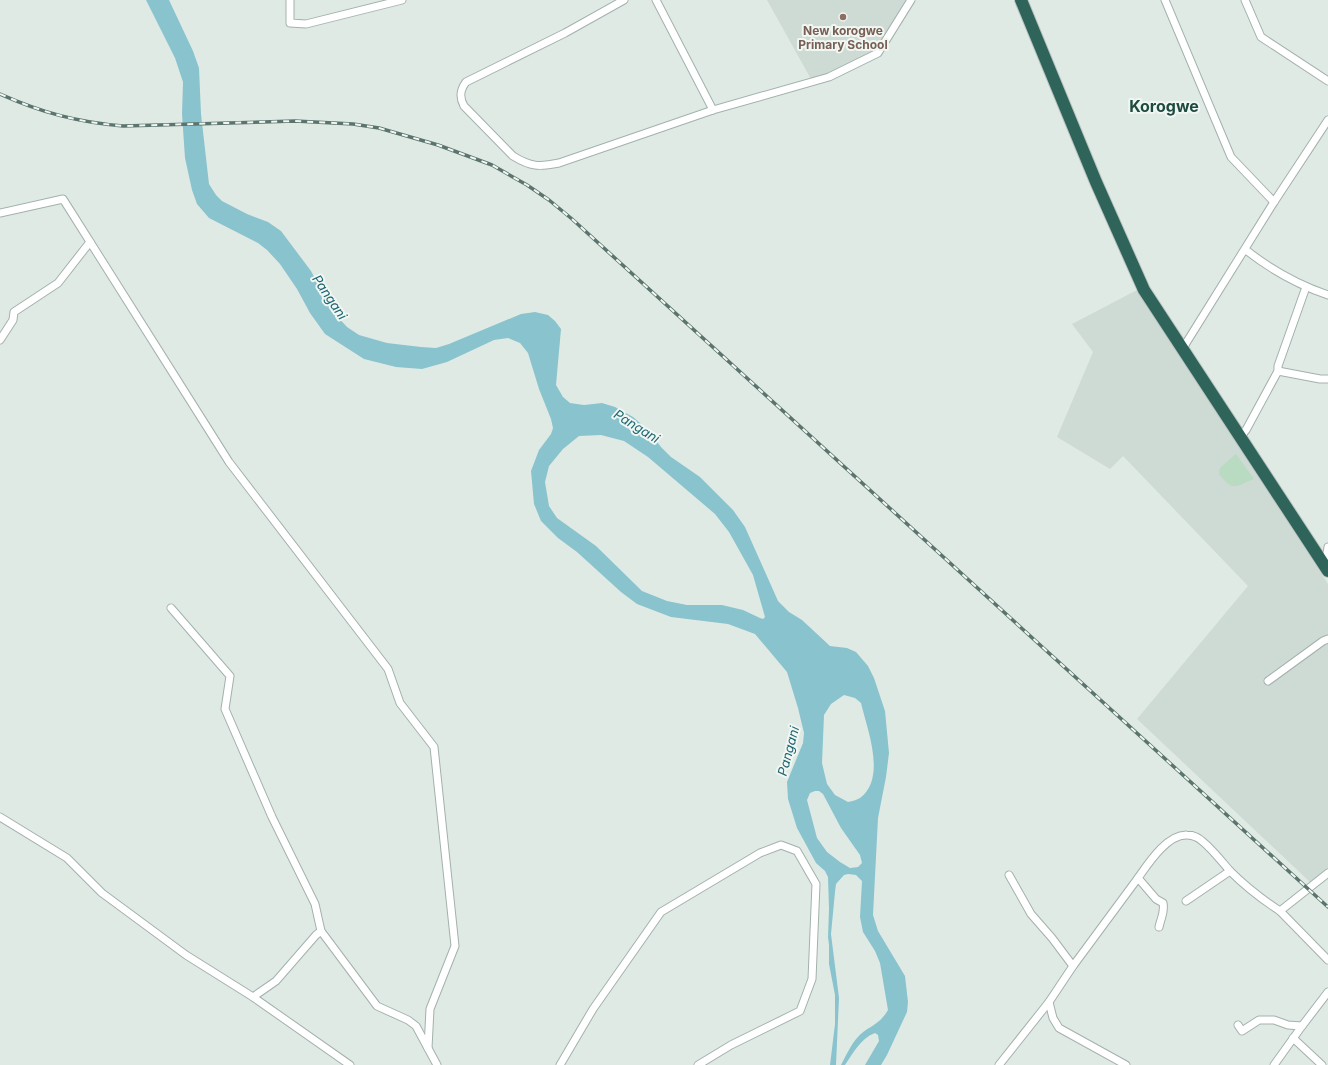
<svg xmlns="http://www.w3.org/2000/svg" width="1328" height="1065" viewBox="0 0 1328 1065" font-family="Inter,sans-serif">
  <style>
    .built { fill: #cedad4 }
    .green { fill: #b9dbc2 }
    .water { fill: #89c3cd; fill-rule: evenodd }
    .lines { fill: none; stroke-linecap: round; stroke-linejoin: round }
    .street-casing { stroke: #a3b1ac; stroke-width: 9 }
    .highway-casing { stroke: #bcc4c2; stroke-width: 14 }
    .street { stroke: #fff; stroke-width: 7 }
    .highway { stroke: #2e6459; stroke-width: 12 }
    .rail-casing { stroke: #5b756e; stroke-width: 3.5 }
    .rail { stroke: #f0f7f3; stroke-width: 2; stroke-dasharray: 6; stroke-linecap: butt }
    .education-dot { fill: #8d6e63; stroke: #f0f7f3; stroke-width: 1.5 }
    .labels { text-anchor: middle; dominant-baseline: central; stroke-width: 4; stroke-linejoin: round; paint-order: stroke }
    .education-label { font-size: 12px; font-weight: bold; fill: #785e54; stroke: #f0f7f3 }
    .water-label { font-size: 13px; font-style: italic; fill: #1e6572; stroke: #f0f7f3 }
    .district-label { font-size: 16px; font-weight: bold; fill: #1e4a3f; stroke: #f0f7f3 }
  </style>
  <rect width="100%" height="100%" fill="#e0eae5"/>
  <!-- built -->
  <g class="built">
    <path d="M767,0H908L876,51L828,74L811,79Z"/>
    <path d="M1137,290L1328,584V869L1310,882L1137,719L1248,586L1123,456L1110,469L1057,437L1093,352L1072,324Z"/>
  </g>
  <!-- green -->
  <path class="green" d="M1236,454L1254,479C1234,487 1233,492 1219,474L1220,468Z"/>
  <!-- water -->
  <path class="water" d="M146,0H169L193,51L199,68L201,114L209,184L216,195L222,201L247,214L268,222L281,231L311,271L333,312L347,327L359,335L387,343L421,347L436,348L449,344L521,314L535,312L548,315L555,321L561,329L556,385L563,397L570,403L584,405L602,403L615,407L633,417L647,429L661,447L671,457L700,477L733,510L745,527L778,601L789,612L802,620L830,646L847,648L856,652L868,666L874,678L885,711L889,753L886,777L878,818L873,915L878,931L905,976L908,1002L907,1012L887,1055L881,1065H865L879,1041L878,1035L875,1033C861,1038 853,1053 845,1065H841C846,1056 850,1046 857,1038C867,1026 878,1027 888,1010L880,963L875,951L863,932L860,917L862,881L856,875L848,874L844,875L836,884L835,892L831,934L839,998L836,1065H830L835,1024V995L829,964V945L828,937L829,909L828,877L825,871L816,863L797,828L788,799L787,782L803,743L804,733L798,708L787,672L755,634L728,624L671,617L637,604L621,592L577,552L558,538L541,521L534,504L531,471L539,450L551,434L553,428L551,419L539,389L528,353L520,343L508,338L494,340L447,362L422,369L396,367L364,359L325,334L310,313L297,289L280,264L267,250L258,243L209,218L197,204L192,190L185,158L182,114L183,82L175,58ZM601,435L624,441L648,457L715,514L729,532L753,575L765,617L763,619L760,618L743,610L722,605H687L667,601L642,591L596,546L557,518L549,506L545,482L549,466L563,449L579,436ZM844,695L855,698L861,703C867,729 887,778 860,798C857,800 852,801 848,802L835,795L827,784L822,763L824,715L831,704ZM815,791H819L823,794L841,828L860,855L862,863L858,867L850,868L840,862L827,852L817,838L807,800L810,793Z"/>
  <g class="lines">
    <!-- street casing -->
    <g class="street-casing">
      <g id="street">
        <path d="M290,0V23L306,24L402,0"/>
        <path d="M624,0L565,33L466,82C460,90 459,97 464,106L513,156C531,167 539,167 559,163L713,110L829,77L878,53L911,0"/>
        <path d="M656,0L713,110"/>
        <path d="M1165,0L1231,157L1274,202"/>
        <path d="M1245,0L1261,37L1328,81"/>
        <path d="M0,213L63,199L229,462L388,669L400,703L434,747L455,946L430,1009L428,1048"/>
        <path d="M1246,250C1270,269 1299,285 1328,295"/>
        <path d="M0,340L13,320L14,312L58,283L90,242"/>
        <path d="M1183,348L1274,202L1328,120"/>
        <path d="M1278,371L1320,379H1328"/>
        <path d="M1241,436L1246,430L1278,371V366L1306,287"/>
        <path d="M1325,566L1328,547"/>
        <path d="M171,608L230,676L225,709L272,817L315,904L321,931L377,1006L408,1020L416,1026L437,1065"/>
        <path d="M1268,681L1323,641L1328,639"/>
        <path d="M0,817L67,858L102,893L186,955L253,997L350,1065"/>
        <path d="M1009,875L1031,914L1052,938L1073,966"/>
        <path d="M1186,901L1230,871"/>
        <path d="M1280,911L1328,960"/>
        <path d="M1159,927C1161,917 1165,913 1163,903L1156,899L1138,878C1148,864 1167,834 1187,835C1189,835 1194,836 1196,837C1206,841 1222,862 1230,871C1245,886 1263,900 1280,911L1328,873"/>
        <path d="M253,997L276,981L316,935L321,931"/>
        <path d="M1238,1025L1242,1031L1259,1020H1274L1288,1025L1302,1026L1328,992"/>
        <path d="M1293,1038L1322,1065"/>
        <path d="M560,1065L593,1009L661,912L760,853L781,845L797,851L816,884L812,979L800,1011L731,1045L698,1065"/>
        <path d="M999,1065L1049,1002"/>
        <path d="M1126,1065L1059,1028L1053,1018L1049,1002L1073,966L1138,878"/>
        <path d="M1274,1065L1302,1026"/>
      </g>
    </g>
    <!-- highway casing -->
    <g class="highway-casing">
      <path id="highway" d="M1021,0L1096,182L1144,290L1328,571"/>
    </g>
    <!-- street -->
    <use href="#street" class="street"/>
    <!-- highway -->
    <use href="#highway" class="highway"/>
    <!-- rail casing -->
    <g class="rail-casing">
      <path id="rail" d="M0,94C43,113 77,122 123,126L295,121L353,124L379,128L438,145L492,165L527,185L549,200L572,219L1328,907"/>
    </g>
    <!-- rail -->
    <use href="#rail" class="rail"/>
  </g>
  <!-- markers -->
  <circle class="education-dot" cx="843" cy="17" r="4"/>
  <g class="labels">
    <!-- education labels -->
    <g class="education-label">
      <text x="843" y="30">New korogwe<tspan x="843" dy="14">Primary School</tspan></text>
    </g>
    <!-- water labels -->
    <g class="water-label">
      <text transform="translate(330 297) rotate(56)">Pangani</text>
      <text transform="translate(637 426) rotate(32)">Pangani</text>
      <text transform="translate(788 751) rotate(-75)">Pangani</text>
    </g>
    <!-- district labels -->
    <g class="district-label">
      <text x="1164" y="106">Korogwe</text>
    </g>
  </g>
</svg>
